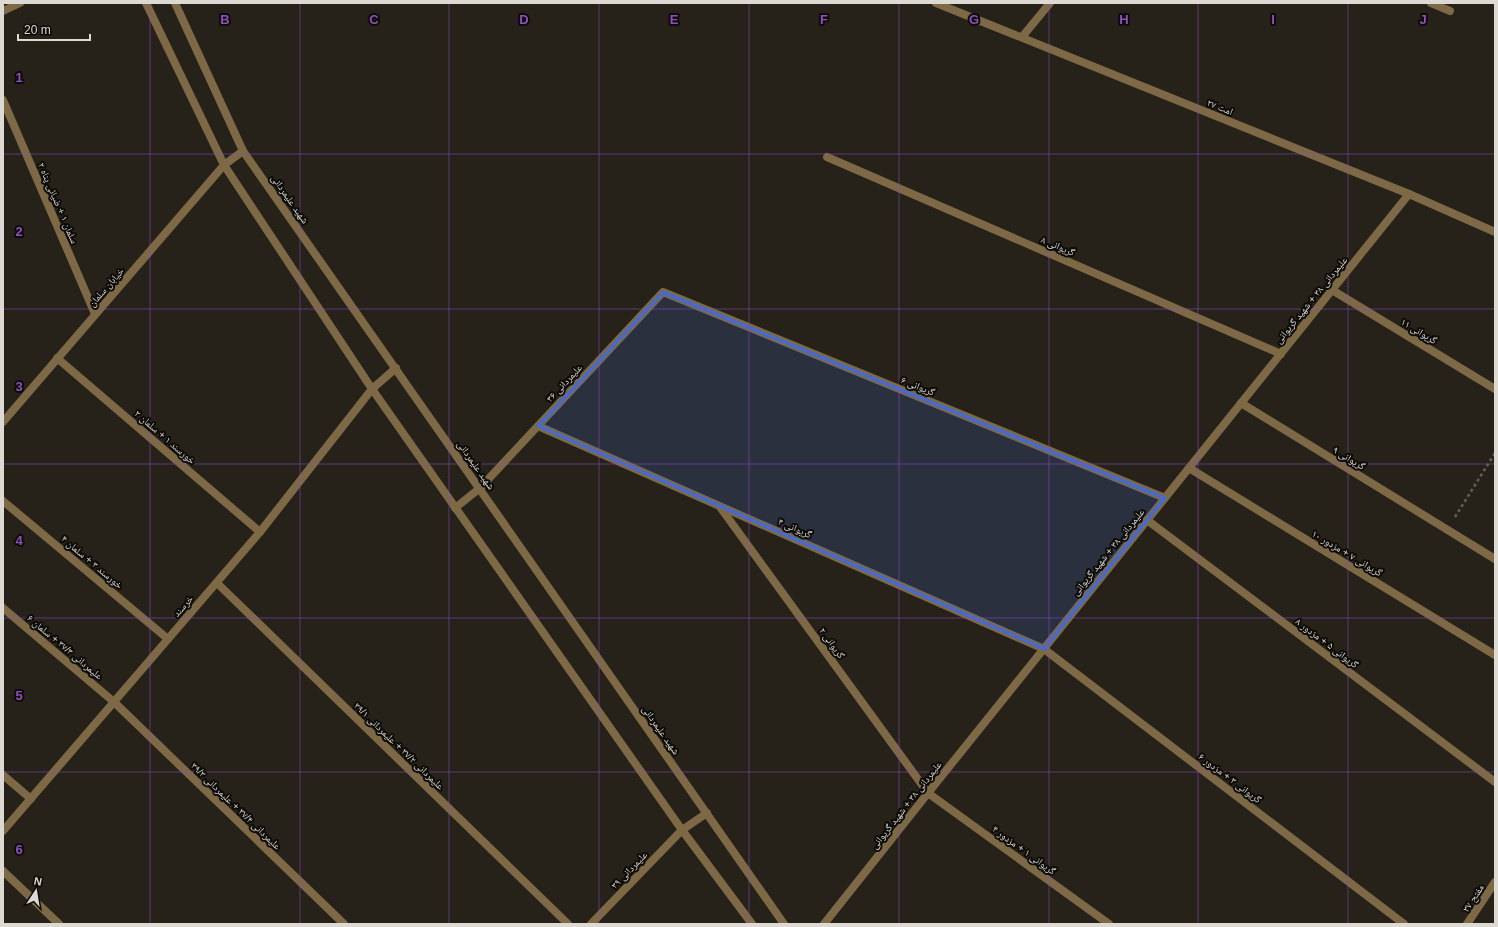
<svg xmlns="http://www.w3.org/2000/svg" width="1498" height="927" viewBox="0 0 1498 927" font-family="Arial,'Noto Naskh Arabic',sans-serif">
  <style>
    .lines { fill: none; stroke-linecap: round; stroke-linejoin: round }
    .path { stroke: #635f58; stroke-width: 2.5; stroke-dasharray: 3 3; stroke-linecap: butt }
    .minor { stroke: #7d6945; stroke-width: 8 }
    .tertiary { stroke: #7d6945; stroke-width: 8 }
    .marked { fill: #436ad7; fill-opacity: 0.2; stroke: #436ad7; stroke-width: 3; stroke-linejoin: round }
    .grid { fill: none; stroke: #8f4fc3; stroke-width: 1; stroke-opacity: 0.55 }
    .labels { text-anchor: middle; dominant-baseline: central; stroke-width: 4; stroke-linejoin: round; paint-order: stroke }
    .street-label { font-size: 10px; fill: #dddad4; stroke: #0e0c08 }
    .grid-label { font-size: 13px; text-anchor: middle; font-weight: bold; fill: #8f4fc3; stroke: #0e0c08; stroke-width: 4; stroke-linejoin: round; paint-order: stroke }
  </style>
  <rect width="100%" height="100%" fill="#26221a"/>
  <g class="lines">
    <!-- path -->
    <path class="path" d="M1455,517L1495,453"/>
    <!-- minor -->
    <g class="minor">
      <path d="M1431,3L1450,11"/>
      <path d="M3,11L20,3"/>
      <path d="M1022,37L1050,3"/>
      <path d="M3,100L95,314"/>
      <path d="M827,157L1281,354"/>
      <path d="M1332,290L1495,389"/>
      <path d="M57,358L260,532"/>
      <path d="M1241,403L1495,559"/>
      <path d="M3,422L224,165"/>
      <path d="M538,426L1044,649L1404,924"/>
      <path d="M1189,468L1495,655"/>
      <path d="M480,488L663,292L1165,498"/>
      <path d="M3,501L168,639"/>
      <path d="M720,507L928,793L1109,924"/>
      <path d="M1147,520L1495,782"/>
      <path d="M217,583L568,924"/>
      <path d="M3,608L114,702L344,924"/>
      <path d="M3,775L31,799"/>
      <path d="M3,831L260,532L372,389"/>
      <path d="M3,871L59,924"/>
      <path d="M591,924L682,830"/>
      <path d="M824,924L928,793L1409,194"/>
      <path d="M1467,924L1495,882"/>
    </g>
    <!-- tertiary -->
    <g class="tertiary">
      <path d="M146,3L224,165L372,389L682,830L752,924"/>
      <path d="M175,3L243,151L784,924"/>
      <path d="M936,3L1409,194L1495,232"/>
      <path d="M224,165L243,151"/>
      <path d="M372,389L396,368"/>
      <path d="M455,508L480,488"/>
      <path d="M682,830L707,813"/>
    </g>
  </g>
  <!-- marked area -->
  <path class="marked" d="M663,292L1165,498L1044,649L538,426Z"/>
  <!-- grid -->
  <path class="grid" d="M150,3V924M300,3V924M449,3V924M599,3V924M749,3V924M899,3V924M1049,3V924M1198,3V924M1348,3V924M3,154H1495M3,309H1495M3,464H1495M3,618H1495M3,772H1495"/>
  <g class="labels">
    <!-- street labels -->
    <g class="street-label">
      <text transform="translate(1220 107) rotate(22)">امت ۲۷</text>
      <text transform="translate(290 199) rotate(55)">شهید علیمردانی</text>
      <text transform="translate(58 203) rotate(67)">سلمان ۱ + ضیائی پناه ۲</text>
      <text transform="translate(1058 246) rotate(23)">گریوانی ۸</text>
      <text transform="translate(106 287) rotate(-49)">خیابان سلمان</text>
      <text transform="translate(1311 300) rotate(-51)">علیمردانی ۳۸ + شهید گریوانی</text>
      <text transform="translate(1419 331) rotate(31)">گریوانی ۱۱</text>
      <text transform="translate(564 383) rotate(-47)">علیمردانی ۳۶</text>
      <text transform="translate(918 386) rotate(22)">گریوانی ۶</text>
      <text transform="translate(165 437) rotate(41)">خورسند ۱ + سلمان ۲</text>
      <text transform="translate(1349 458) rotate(31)">گریوانی ۹</text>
      <text transform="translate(476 465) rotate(55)">شهید علیمردانی</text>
      <text transform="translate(795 528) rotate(24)">گریوانی ۴</text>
      <text transform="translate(1108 552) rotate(-51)">علیمردانی ۳۸ + شهید گریوانی</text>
      <text transform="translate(1347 553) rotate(31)">گریوانی ۷ + مزدور ۱۰</text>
      <text transform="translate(92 562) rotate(40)">خورسند ۳ + سلمان ۴</text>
      <text transform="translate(183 606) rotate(-49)">خرسند</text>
      <text transform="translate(832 643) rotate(54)">گریوانی ۲</text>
      <text transform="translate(1327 643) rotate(37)">گریوانی ۵ + مزدور ۸</text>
      <text transform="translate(65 647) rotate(40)">علیمردانی ۳۷/۳ + سلمان ۶</text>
      <text transform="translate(661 730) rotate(55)">شهید علیمردانی</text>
      <text transform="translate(399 746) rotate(44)">علیمردانی ۳۷/۲ + علیمردانی ۳۹/۱</text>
      <text transform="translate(1230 778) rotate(37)">گریوانی ۳ + مزدور ۶</text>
      <text transform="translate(906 805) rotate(-52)">علیمردانی ۳۸ + شهید گریوانی</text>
      <text transform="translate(236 806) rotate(44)">علیمردانی ۳۷/۴ + علیمردانی ۳۹/۳</text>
      <text transform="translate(1024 850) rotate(36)">گریوانی ۱ + مزدور ۴</text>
      <text transform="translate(629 870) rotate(-46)">علیمردانی ۳۹</text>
      <text transform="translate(1473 898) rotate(-57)">مفتح ۳۷</text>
    </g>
  </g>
  <g class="grid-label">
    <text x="225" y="24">B</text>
    <text x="374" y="24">C</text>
    <text x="524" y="24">D</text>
    <text x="674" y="24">E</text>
    <text x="824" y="24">F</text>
    <text x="974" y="24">G</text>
    <text x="1124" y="24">H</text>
    <text x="1273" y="24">I</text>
    <text x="1423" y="24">J</text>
    <text x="19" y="82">1</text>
    <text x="19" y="236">2</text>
    <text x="19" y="391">3</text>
    <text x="19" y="545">4</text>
    <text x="19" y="700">5</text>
    <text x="19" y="854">6</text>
  </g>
  <!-- border -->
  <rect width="1498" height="927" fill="none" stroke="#dddad4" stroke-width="8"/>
  <!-- north arrow -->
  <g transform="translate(36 891) rotate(12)" stroke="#0e0c08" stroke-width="3" paint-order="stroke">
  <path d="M0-3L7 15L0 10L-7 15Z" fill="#dddad4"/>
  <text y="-6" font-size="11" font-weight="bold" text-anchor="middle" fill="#dddad4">N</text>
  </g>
  <!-- scale -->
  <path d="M18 34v6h72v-6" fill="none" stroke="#dddad4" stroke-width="2"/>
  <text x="24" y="34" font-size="12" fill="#dddad4" stroke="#0e0c08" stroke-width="3" paint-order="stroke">20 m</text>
</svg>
